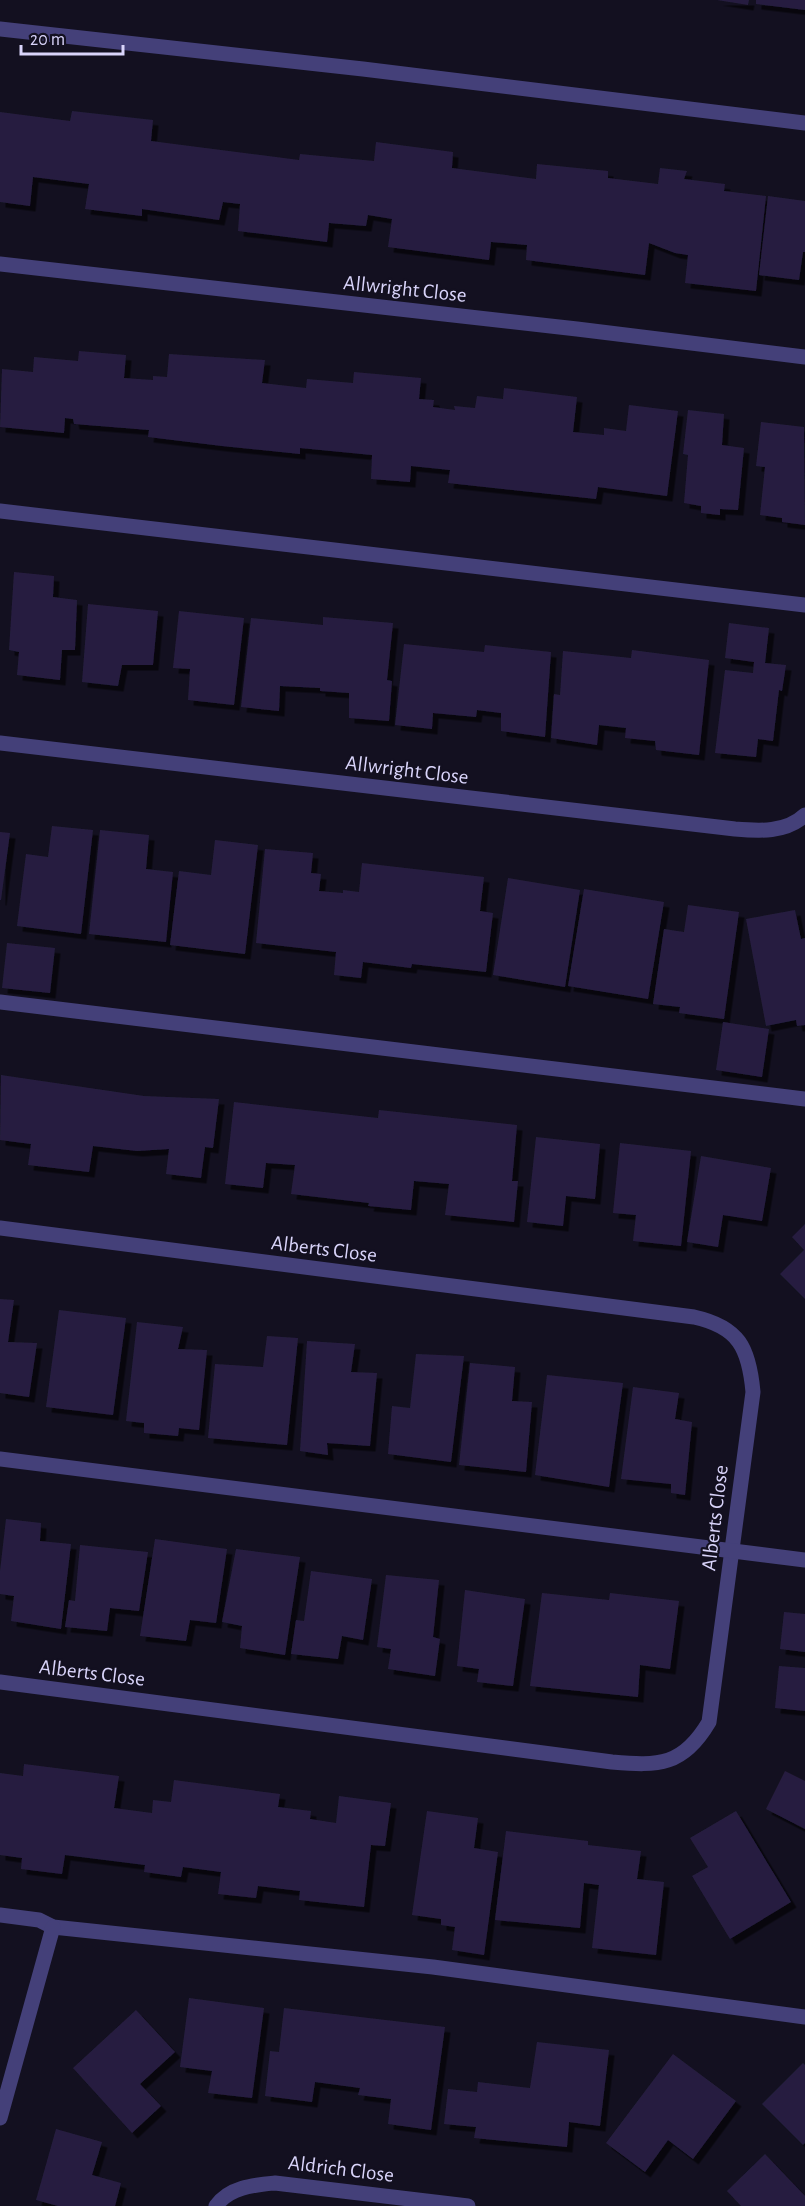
<svg xmlns="http://www.w3.org/2000/svg" width="805" height="2206" viewBox="0 0 805 2206" font-family="'Alegreya Sans',sans-serif">
  <style>
    .building { fill: #261e3f; filter: url(#shadow) }
    .lines { fill: none; stroke-linecap: round; stroke-linejoin: round }
    .minor { stroke: #444079; stroke-width: 15 }
    .labels { text-anchor: middle; dominant-baseline: central; stroke-width: 4.5; stroke-linejoin: round; paint-order: stroke }
    .street-label { font-size: 21px; fill: #d9d4fa; stroke: #131020 }
  </style>
  <defs>
    <filter id="shadow"><feDropShadow dx="5.5" dy="5.5" stdDeviation="0" flood-color="#0009"/></filter>
  </defs>
  <rect width="100%" height="100%" fill="#131020"/>
  <!-- building -->
  <g class="building">
    <path d="M717,0H749L748,5Z"/>
    <path d="M756,0H805V10L756,4Z"/>
    <path d="M72,111L153,120L151,141L299,160L300,154L374,161L376,142L453,152L452,168L536,179L537,164L608,171V178L658,184L660,168L687,171L684,179L725,184L724,191L766,196L756,291L685,283L688,255L675,253L649,243L645,275L526,260L527,245L491,242L489,260L388,247L392,219L368,215L366,226L329,223L327,242L238,231L240,204L223,202L219,220L142,209V216L85,209L89,184L33,177L30,206L0,202V112L70,121Z"/>
    <path d="M768,196L805,201V252H803L799,280L759,275Z"/>
    <path d="M79,351L126,355L124,378L153,380V376L167,377L169,354L265,360L262,383L306,388L307,379L353,383L354,372L421,378L419,399L434,400L433,407L455,410L454,406L475,408L477,396L503,399L504,388L577,397L573,432L604,435V428L626,431L629,405L678,411L667,496L598,487L596,499L448,483L450,470L411,466L410,482L371,479L372,455L300,448V454L222,446L148,437L149,430L74,424L73,419L65,418L64,433L0,427L2,369L33,372L34,357L78,361Z"/>
    <path d="M688,410L724,414L722,445L744,448L738,510L720,509V515L701,513V506L684,503L688,455L683,454Z"/>
    <path d="M761,422L804,427L805,525L782,522V518L760,515L765,467L756,466Z"/>
    <path d="M14,572L54,576L53,597L77,600L75,650H62L60,680L17,675L19,652L9,650Z"/>
    <path d="M88,604L158,611L153,665H122L118,686L82,682Z"/>
    <path d="M179,611L244,618L234,705L188,700L190,669L173,668Z"/>
    <path d="M323,617L393,623L387,680L392,681L389,721L349,718V693L320,691V688L280,686L279,711L241,707L251,618L323,625Z"/>
    <path d="M729,623L769,628L765,663L786,665L782,691L779,690L773,741L758,739L756,757L715,753L725,670L753,673L754,662L725,658Z"/>
    <path d="M404,644L484,652L485,645L551,652L545,737L501,731V713L477,710L476,717L433,713L432,729L395,725Z"/>
    <path d="M632,650L709,660L699,755L656,750L655,741L625,738L626,728L599,725L597,745L551,738L554,694L560,695L563,651L631,658Z"/>
    <path d="M52,826L93,830L81,934L17,926L26,854L48,857Z"/>
    <path d="M100,830L149,835L146,869L173,872L166,942L89,934Z"/>
    <path d="M0,832L10,833L1,900H0Z"/>
    <path d="M215,840L258,845L245,954L170,945L179,871L211,875Z"/>
    <path d="M265,849L313,853L311,873L321,874L319,891L343,893V890L359,892L362,863L484,877L480,911L493,913L486,972L412,964L411,968L363,962L361,978L334,975L336,952L256,943Z"/>
    <path d="M508,878L580,890L565,987L493,975Z"/>
    <path d="M584,889L664,902L648,999L568,986Z"/>
    <path d="M688,905L739,912L724,1019L679,1013L680,1007L653,1004L664,929L684,932Z"/>
    <path d="M795,910L801,939L805,938V1025L797,1026L796,1020L766,1026L746,919Z"/>
    <path d="M7,943L55,948L50,993L2,988Z"/>
    <path d="M723,1022L769,1029L762,1077L716,1070Z"/>
    <path d="M1,1075L144,1096L219,1099L213,1148L205,1147L201,1178L166,1174L169,1149L137,1151L93,1146L89,1172L28,1165L31,1144L0,1140Z"/>
    <path d="M234,1102L378,1118L379,1110L517,1125L512,1181H518L514,1222L445,1215L449,1184L414,1181L411,1210L368,1206L369,1203L291,1194L295,1165L266,1163L263,1188L225,1184Z"/>
    <path d="M536,1137L600,1144L595,1199L566,1196L563,1226L527,1222Z"/>
    <path d="M620,1143L691,1151L681,1246L633,1241L636,1215L613,1213Z"/>
    <path d="M701,1156L771,1168L762,1221L723,1215L718,1247L687,1242Z"/>
    <path d="M805,1224V1299L780,1274L804,1250L792,1237Z"/>
    <path d="M0,1299L14,1300L8,1342L37,1343L29,1397L0,1393Z"/>
    <path d="M59,1310L126,1318L113,1415L46,1407Z"/>
    <path d="M137,1322L183,1327L178,1349L207,1350L199,1430L179,1428L178,1436L144,1433V1423L126,1421Z"/>
    <path d="M267,1336L298,1338L287,1445L208,1438L215,1364L263,1367Z"/>
    <path d="M307,1341L355,1344L351,1372L377,1373L370,1446L327,1443L328,1455L300,1451Z"/>
    <path d="M416,1354L464,1356L451,1462L388,1454L392,1406L410,1408Z"/>
    <path d="M470,1363L515,1367L512,1401L532,1402L526,1472L459,1465Z"/>
    <path d="M547,1375L623,1383L609,1487L535,1475Z"/>
    <path d="M633,1387L679,1393L675,1419L692,1422L685,1495L671,1493V1484L621,1479Z"/>
    <path d="M6,1519L41,1523L40,1541L71,1544L61,1629L11,1621L14,1596L0,1594V1571Z"/>
    <path d="M155,1539L227,1549L216,1623L190,1620L186,1641L140,1636Z"/>
    <path d="M80,1545L148,1552L139,1611L110,1608L107,1631L65,1627L69,1600L75,1601Z"/>
    <path d="M236,1549L300,1557L285,1655L240,1648L242,1626L222,1622Z"/>
    <path d="M311,1571L372,1579L363,1640L342,1636L338,1659L291,1654L296,1620L304,1621Z"/>
    <path d="M386,1575L439,1580L433,1637L440,1639L435,1676L388,1669L391,1649L377,1647Z"/>
    <path d="M465,1590L525,1599L513,1686L477,1682L479,1669L457,1666Z"/>
    <path d="M542,1593L609,1600L610,1593L679,1601L670,1669L640,1665L638,1697L530,1686Z"/>
    <path d="M784,1612L805,1614V1652L780,1649Z"/>
    <path d="M779,1666L805,1668V1711L775,1708Z"/>
    <path d="M24,1764L119,1776L114,1808L152,1813L153,1800L171,1802L174,1780L280,1794L278,1807L311,1811L310,1819L336,1823L339,1796L391,1803L385,1846L371,1845L364,1907L299,1900L300,1891L258,1886L256,1898L218,1894L221,1872L183,1867L181,1877L144,1872L145,1865L65,1855L62,1874L21,1869L22,1858L0,1855V1773L23,1776Z"/>
    <path d="M785,1771L805,1781V1829L766,1809Z"/>
    <path d="M427,1811L478,1818L474,1848L498,1852L484,1955L452,1950L455,1927L441,1925V1919L412,1915Z"/>
    <path d="M736,1811L791,1902L730,1939L692,1876L708,1867L690,1838Z"/>
    <path d="M506,1831L588,1841V1845L641,1851L637,1879L664,1882L656,1955L592,1948L599,1885L584,1883L580,1928L495,1920Z"/>
    <path d="M189,1998L264,2008L252,2098L208,2093L212,2071L180,2067Z"/>
    <path d="M284,2008L445,2027L431,2130L388,2124L391,2099L358,2095L360,2088L315,2082L312,2102L265,2096L270,2051L279,2052Z"/>
    <path d="M136,2010L175,2052L140,2084L161,2106L132,2133L73,2068Z"/>
    <path d="M537,2042L609,2050L600,2126L569,2122L567,2147L474,2138L476,2127L444,2124L448,2089L477,2092L478,2082L530,2088Z"/>
    <path d="M673,2054L736,2101L693,2159L668,2140L645,2172L606,2143Z"/>
    <path d="M803,2063L805,2065V2143L803,2145L762,2104Z"/>
    <path d="M56,2129L102,2142L92,2175L121,2183L115,2206H58L36,2200Z"/>
    <path d="M765,2154L805,2196V2206H741L727,2191Z"/>
  </g>
  <g class="lines">
    <!-- minor -->
    <g class="minor">
      <path d="M0,29L363,69L805,123"/>
      <path d="M0,264L577,329L805,357"/>
      <path d="M0,511L805,605"/>
      <path d="M0,743L735,829C759,831 786,833 805,815"/>
      <path d="M0,1002L805,1099"/>
      <path d="M0,1228L694,1317C739,1327 749,1348 753,1392L709,1722C683,1766 659,1766 612,1762L0,1682"/>
      <path d="M0,1459L805,1560"/>
      <path d="M0,1915L39,1920L53,1927L433,1967L805,2017"/>
      <path d="M0,2118L53,1927"/>
      <path d="M216,2206C229,2187 254,2185 275,2183L468,2206"/>
    </g>
  </g>
  <g class="labels">
    <!-- street labels -->
    <g class="street-label">
      <text transform="translate(405 289) rotate(6)">Allwright Close</text>
      <text transform="translate(407 770) rotate(7)">Allwright Close</text>
      <text transform="translate(324 1249) rotate(7)">Alberts Close</text>
      <text transform="translate(715 1518) rotate(-83)">Alberts Close</text>
      <text transform="translate(92 1673) rotate(7)">Alberts Close</text>
      <text transform="translate(341 2169) rotate(7)">Aldrich Close</text>
    </g>
  </g>
  <!-- scale -->
  <path d="M21 45v9h102v-9" fill="none" stroke="#d9d4fa" stroke-width="3"/>
  <text x="30" y="45" font-size="18" fill="#d9d4fa" stroke="#131020" stroke-width="4.5" paint-order="stroke">20 m</text>
</svg>
